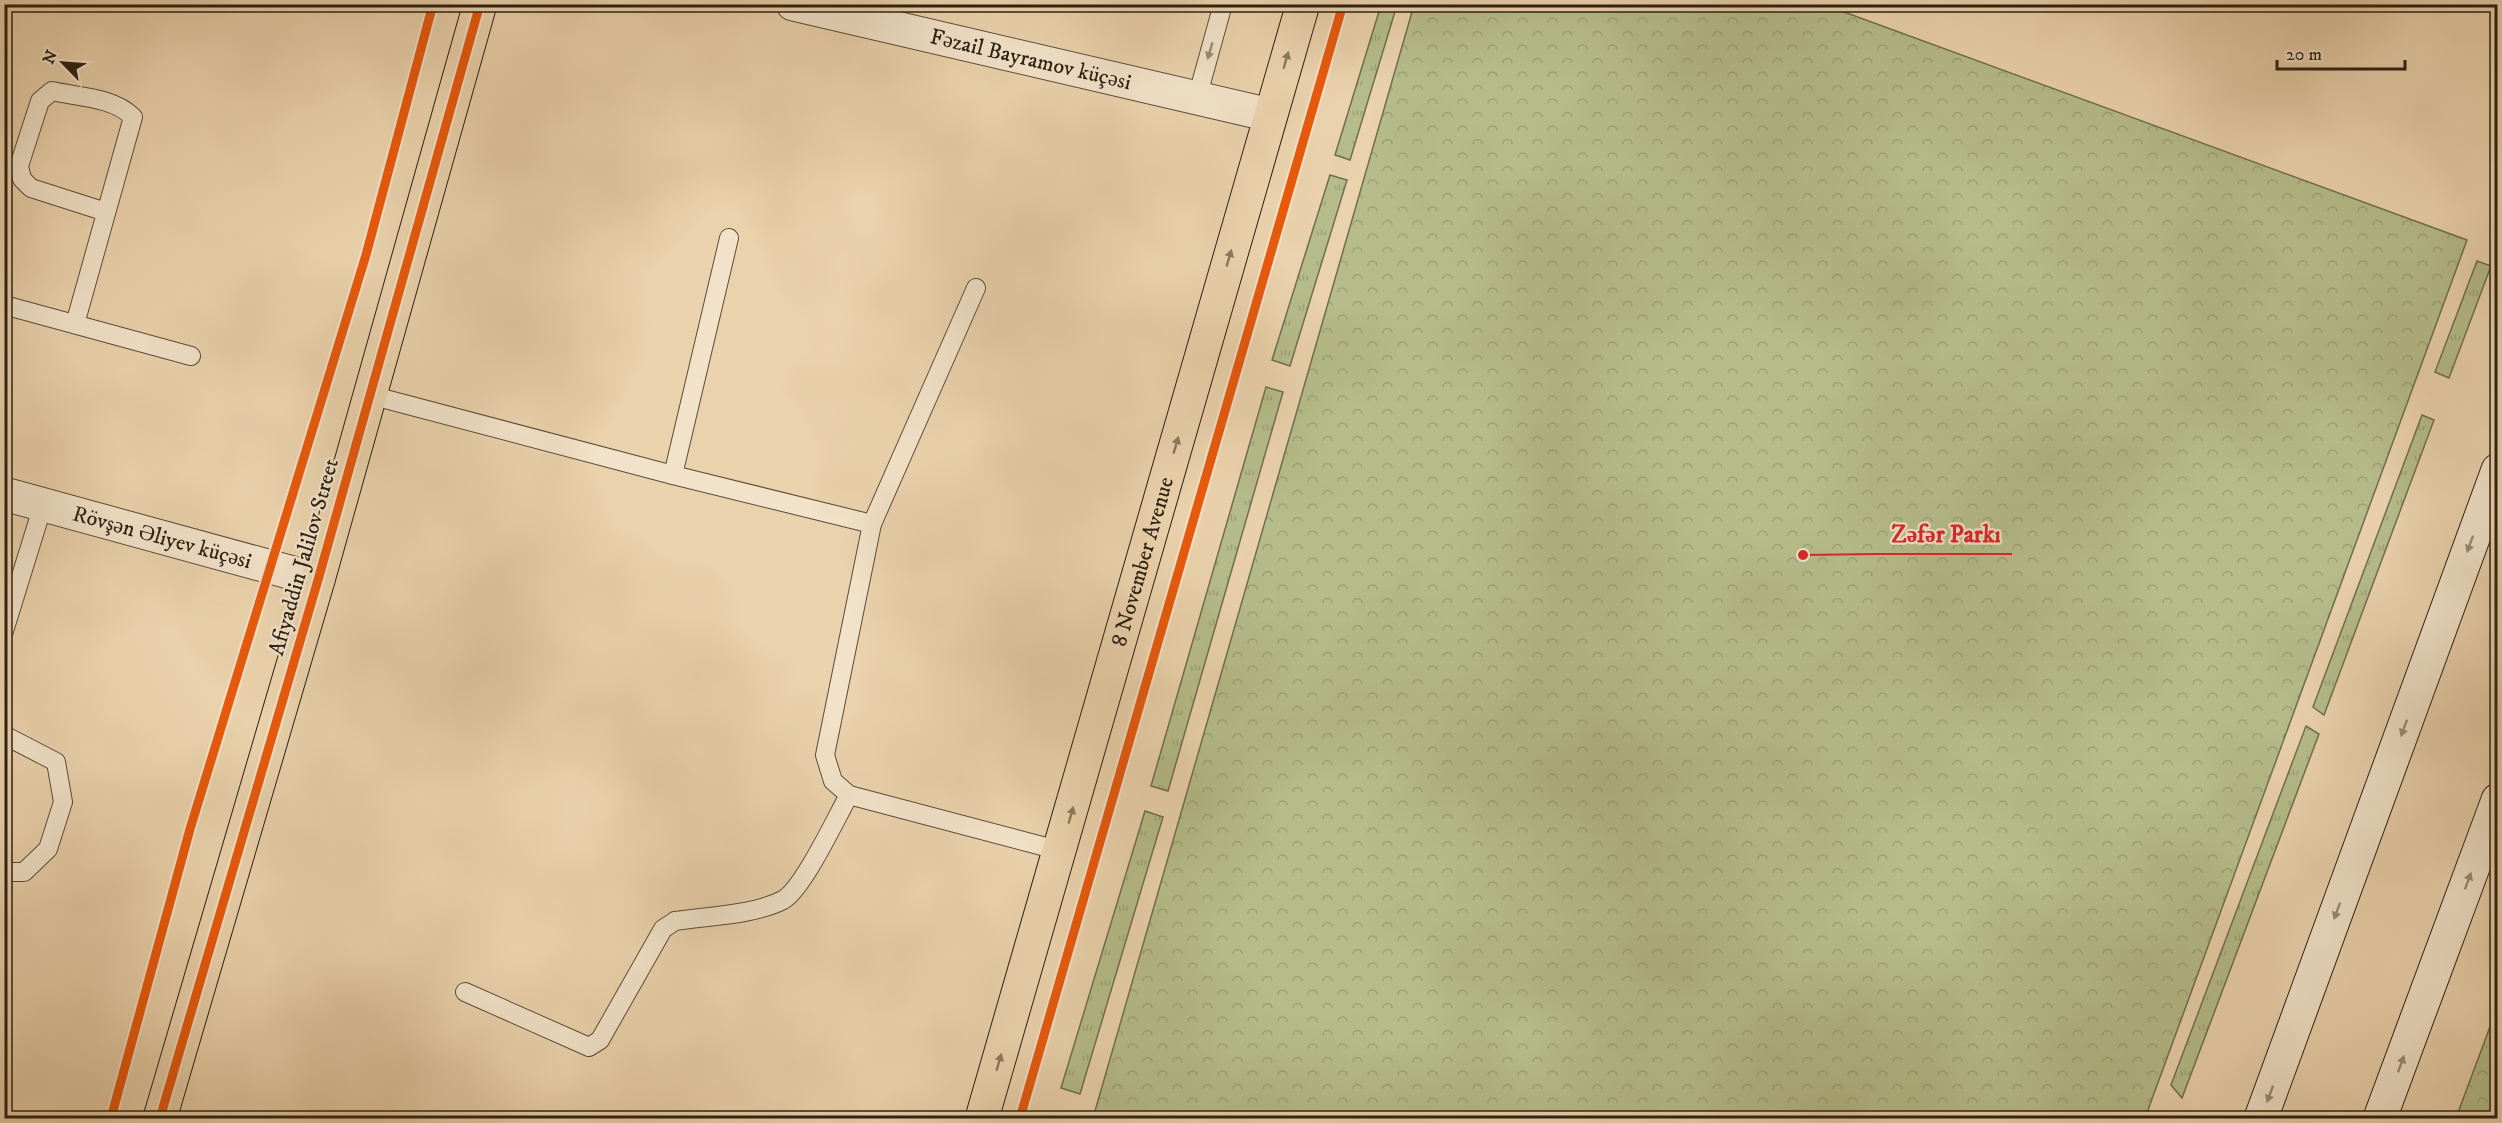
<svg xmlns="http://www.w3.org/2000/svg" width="2502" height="1123" viewBox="0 0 2502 1123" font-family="'IM FELL DW Pica',serif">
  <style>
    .grass { fill: url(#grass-tufts); stroke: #706e4e; stroke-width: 1.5 }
    .park { fill: url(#park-crowns); stroke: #706e4e; stroke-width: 1.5 }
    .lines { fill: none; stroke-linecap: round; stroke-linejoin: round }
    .lane-casing { stroke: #5c4c39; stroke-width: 20 }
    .street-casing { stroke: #5c4c39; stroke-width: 35 }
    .secondary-casing { stroke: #2c2013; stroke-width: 35 }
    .highway-casing { stroke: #2c2013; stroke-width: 35 }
    .lane { stroke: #f1e2c9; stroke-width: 18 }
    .street { stroke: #f1e2c9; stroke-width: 33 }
    .secondary { stroke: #f1e2c9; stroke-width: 33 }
    .highway { stroke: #ead2ac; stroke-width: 33 }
    .cycleway-casing { stroke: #f1e2c9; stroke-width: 13 }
    .cycleway { stroke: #e8590c; stroke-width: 9 }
    .oneway { fill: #988b77 }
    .oneway2 { fill: #8b7960 }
    .labels { text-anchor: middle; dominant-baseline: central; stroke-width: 4.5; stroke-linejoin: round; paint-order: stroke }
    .street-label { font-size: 22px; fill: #2c2013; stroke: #f1e2c9 }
    .leader { fill: none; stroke: #d62828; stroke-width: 2 }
    .callout-dot { fill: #d62828; stroke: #f1e2c9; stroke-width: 2 }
    .callout-label { font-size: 24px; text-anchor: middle; font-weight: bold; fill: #d62828; stroke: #f1e2c9; stroke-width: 4.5; stroke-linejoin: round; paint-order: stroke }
  </style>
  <defs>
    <pattern id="grass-tufts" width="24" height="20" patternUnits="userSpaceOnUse" patternTransform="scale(1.5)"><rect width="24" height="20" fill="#b5bc8a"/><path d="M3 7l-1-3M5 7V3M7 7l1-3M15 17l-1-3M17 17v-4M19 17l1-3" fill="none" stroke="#9ca176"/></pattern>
    <pattern id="park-crowns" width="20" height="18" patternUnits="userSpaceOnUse" patternTransform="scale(1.5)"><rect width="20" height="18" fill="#b5bc8a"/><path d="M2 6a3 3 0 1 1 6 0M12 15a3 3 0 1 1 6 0" fill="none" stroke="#9ca176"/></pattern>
  </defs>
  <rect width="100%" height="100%" fill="#ead2ac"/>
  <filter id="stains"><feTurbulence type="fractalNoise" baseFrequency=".00333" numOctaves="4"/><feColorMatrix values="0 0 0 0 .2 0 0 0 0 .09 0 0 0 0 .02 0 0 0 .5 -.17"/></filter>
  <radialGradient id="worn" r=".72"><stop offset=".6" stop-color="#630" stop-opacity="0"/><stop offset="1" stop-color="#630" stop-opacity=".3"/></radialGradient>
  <!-- grass -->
  <g class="grass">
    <path d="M1381,5H1397L1350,160L1335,155Z"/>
    <path d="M1330,175L1347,180L1290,366L1272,360Z"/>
    <path d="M2477,261L2491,266L2449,378L2435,372Z"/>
    <path d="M1266,387L1283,392L1168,791L1151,786Z"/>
    <path d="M2422,415L2434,420L2324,715L2313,707Z"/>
    <path d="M2306,726L2319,734L2182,1098L2171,1085Z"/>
    <path d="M1145,811L1163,817L1080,1094L1061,1088Z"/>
  </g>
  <!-- park -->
  <g class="park">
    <path d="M1414,5H1825L2467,240L2145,1118H1093Z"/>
    <path d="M2497,1008V1118H2456Z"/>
  </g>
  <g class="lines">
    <!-- lane casing -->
    <g class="lane-casing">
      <g id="lane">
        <path d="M1197,98L1223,4"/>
        <path d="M976,288L872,524L825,755L833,781L849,795L1061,851"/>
        <path d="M4,305L191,356"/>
        <path d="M75,324L133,117C113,97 78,97 52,91L40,101L19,166L22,179L31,188L106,212"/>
        <path d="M370,395L673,475L872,524"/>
        <path d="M673,475L729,238"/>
        <path d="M4,631L43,505"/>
        <path d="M4,735L56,762L63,802L48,849L24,872H4"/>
        <path d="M465,992L589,1047L600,1040L663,929L675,921C707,916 754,915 783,900C803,889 836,818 849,795"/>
      </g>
    </g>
    <!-- street casing -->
    <g class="street-casing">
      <g id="street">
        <path id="s1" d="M793,4L1270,115"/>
        <path id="s2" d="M4,494L318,580"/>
      </g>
    </g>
    <!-- secondary casing -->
    <g class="secondary-casing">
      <g id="secondary">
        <path d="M2261,1118L2498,470"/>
        <path d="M2380,1118L2498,800"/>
      </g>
    </g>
    <!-- highway casing -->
    <g class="highway-casing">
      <g id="highway">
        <path d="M160,1118L318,580L480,4"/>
        <path id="s3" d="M982,1118L1303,4"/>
      </g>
    </g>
    <!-- lane -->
    <use href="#lane" class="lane"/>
    <!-- street -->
    <use href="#street" class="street"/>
    <!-- secondary -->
    <use href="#secondary" class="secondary"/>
    <!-- highway -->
    <use href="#highway" class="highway"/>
    <!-- cycleway casing -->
    <g class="cycleway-casing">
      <g id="cycleway">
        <path d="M111,1118L190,829L366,255L433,4"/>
        <path d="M160,1118L318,580L480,4"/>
        <path d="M1020,1118L1343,4"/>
      </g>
    </g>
    <!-- cycleway -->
    <use href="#cycleway" class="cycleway"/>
  </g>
  <!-- one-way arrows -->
  <defs><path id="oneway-solid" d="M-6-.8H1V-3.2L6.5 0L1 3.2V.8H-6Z" transform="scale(1.5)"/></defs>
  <g class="oneway">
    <use href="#oneway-solid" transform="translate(1210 51) rotate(106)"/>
    <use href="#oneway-solid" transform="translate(2470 544) rotate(110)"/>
    <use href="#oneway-solid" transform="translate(2404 728) rotate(110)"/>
    <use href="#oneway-solid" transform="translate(2468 881) rotate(-70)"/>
    <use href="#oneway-solid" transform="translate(2337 911) rotate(110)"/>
    <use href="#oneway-solid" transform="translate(2401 1064) rotate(-70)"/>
    <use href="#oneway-solid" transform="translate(2270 1094) rotate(110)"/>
  </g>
  <g class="oneway2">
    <use href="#oneway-solid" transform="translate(1286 60) rotate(-74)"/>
    <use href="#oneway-solid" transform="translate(1229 258) rotate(-74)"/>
    <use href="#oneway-solid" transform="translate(1176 445) rotate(-74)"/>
    <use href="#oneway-solid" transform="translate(1071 815) rotate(-74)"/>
    <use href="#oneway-solid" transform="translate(999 1062) rotate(-74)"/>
  </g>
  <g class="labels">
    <!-- street labels -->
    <g class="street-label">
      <text stroke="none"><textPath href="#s1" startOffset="244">Fəzail Bayramov küçəsi</textPath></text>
      <text stroke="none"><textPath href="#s2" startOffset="164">Rövşən Əliyev küçəsi</textPath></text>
      <text transform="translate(304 557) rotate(-74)">Afiyaddin Jalilov Street</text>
      <text stroke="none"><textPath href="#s3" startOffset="579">8 November Avenue</textPath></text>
    </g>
  </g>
  <!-- callouts -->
  <path class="leader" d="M1803 555L1879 554H2012"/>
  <circle class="callout-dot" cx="1803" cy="555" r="6"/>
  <g class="callout-label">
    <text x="1946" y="542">Zəfər Parkı</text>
  </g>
  <!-- margin -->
  <rect width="2502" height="1123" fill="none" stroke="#ead2ac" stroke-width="24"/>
  <rect x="6" y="6" width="2490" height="1111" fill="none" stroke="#2c2013" stroke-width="3"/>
  <rect x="12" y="12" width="2478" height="1099" fill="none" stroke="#2c2013" stroke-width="1.5"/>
  <!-- north arrow -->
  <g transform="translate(63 63) rotate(295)" stroke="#f1e2c9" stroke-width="4.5" paint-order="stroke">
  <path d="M0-4.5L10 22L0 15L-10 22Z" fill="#2c2013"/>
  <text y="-9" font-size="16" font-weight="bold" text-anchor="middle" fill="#2c2013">N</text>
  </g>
  <!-- scale -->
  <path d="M2277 60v9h128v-9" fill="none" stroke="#2c2013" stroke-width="3"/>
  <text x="2286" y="60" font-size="18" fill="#2c2013" stroke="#f1e2c9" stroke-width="4.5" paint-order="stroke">20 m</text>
  <rect width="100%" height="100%" filter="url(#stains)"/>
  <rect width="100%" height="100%" fill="url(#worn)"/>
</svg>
